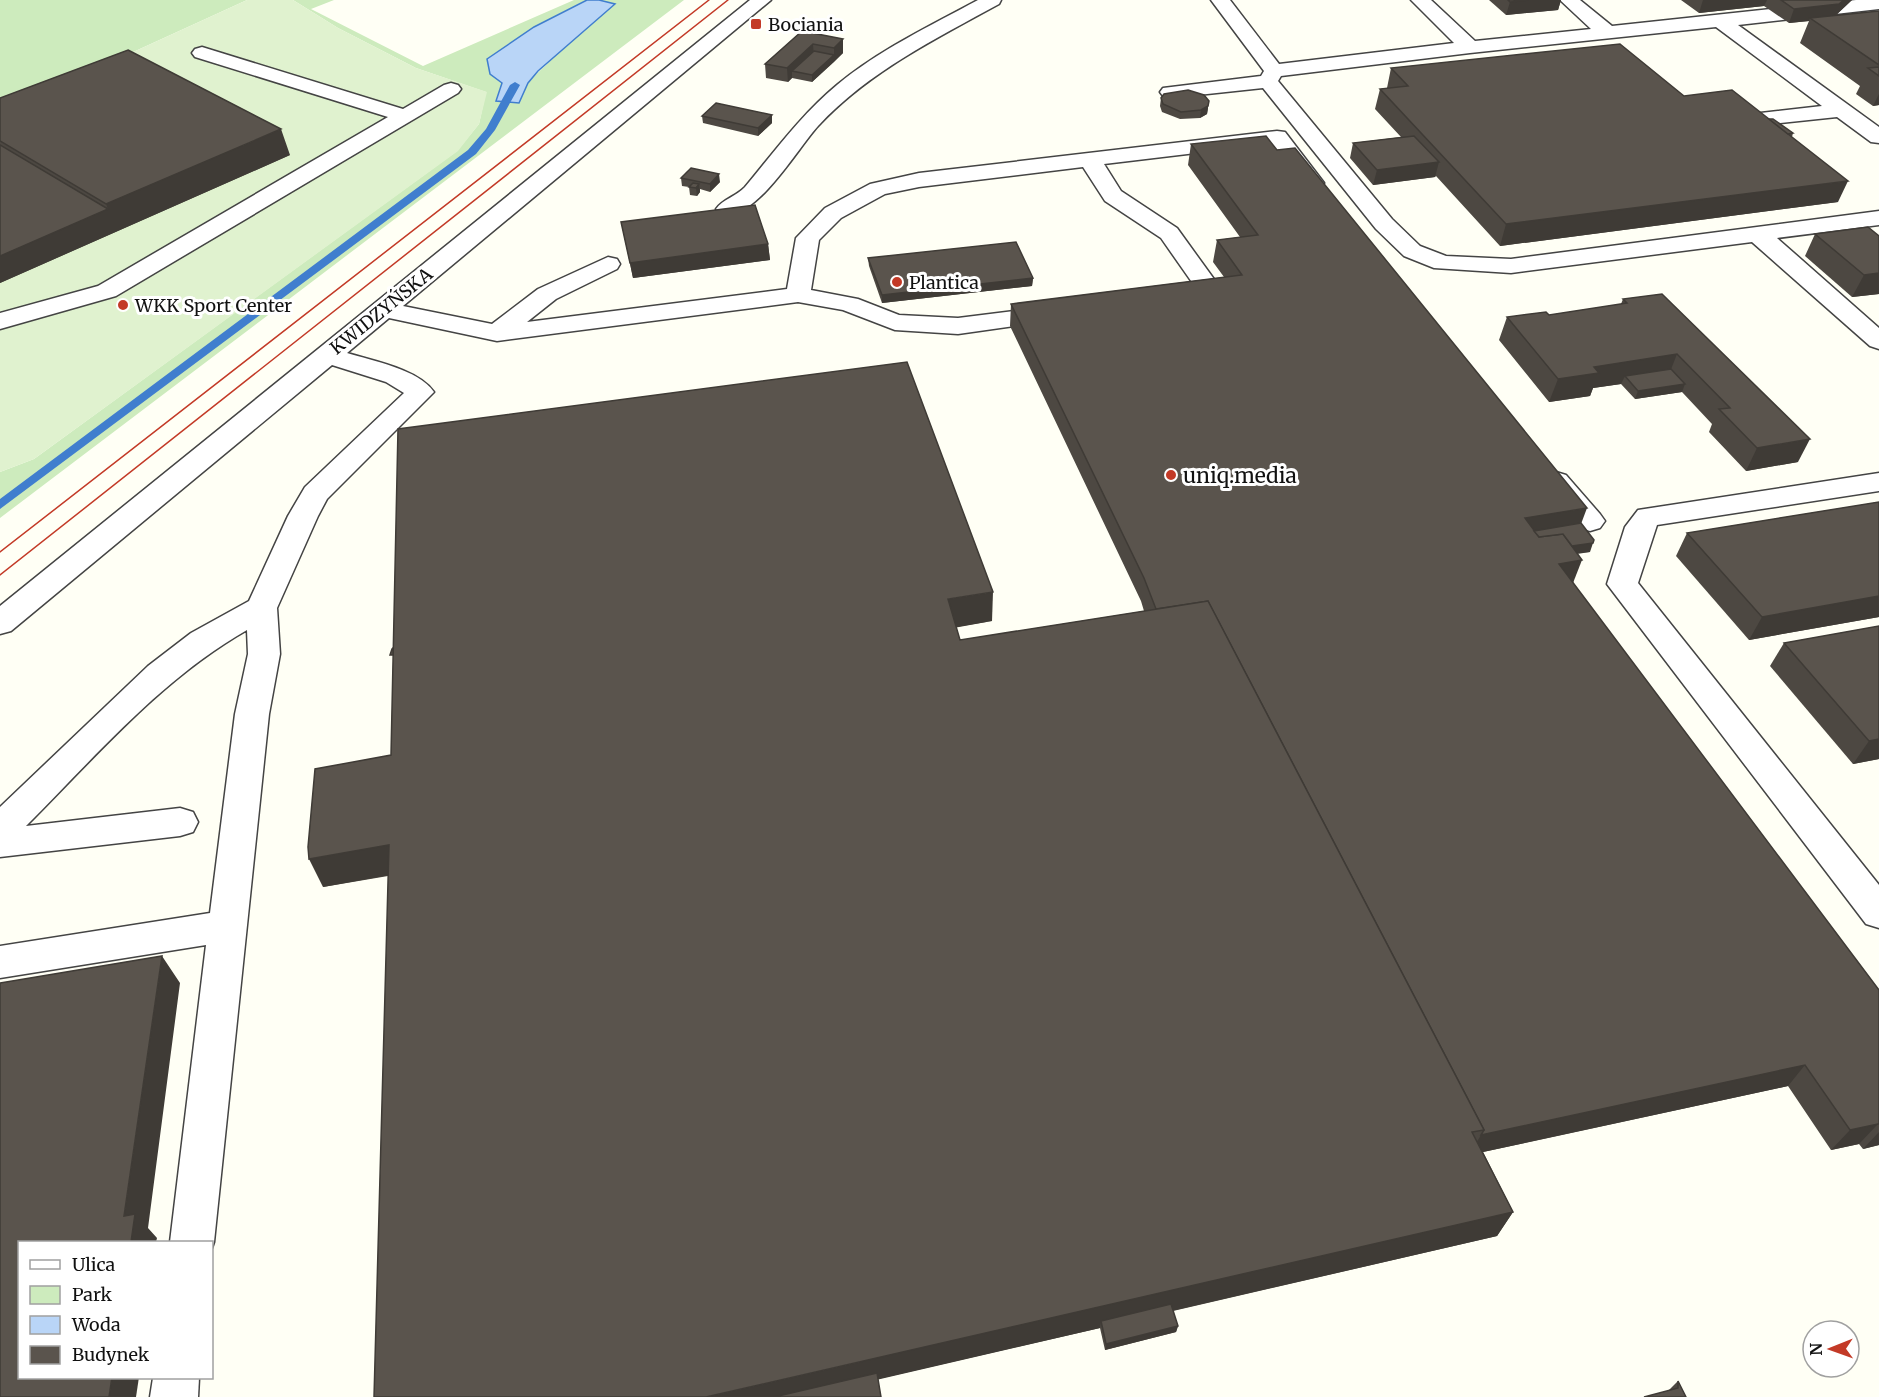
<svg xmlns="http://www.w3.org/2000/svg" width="1879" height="1397" viewBox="0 0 1879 1397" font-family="Merriweather,serif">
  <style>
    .green { fill: #cdebbd }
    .pitch { fill: #e0f2cf }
    .water { fill: #b9d5f7; stroke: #407ece; stroke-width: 1.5 }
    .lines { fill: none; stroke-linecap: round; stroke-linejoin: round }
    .stream { fill: #407ece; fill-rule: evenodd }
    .minor-casing { stroke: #444; stroke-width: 3 }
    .minor { fill: #fff; fill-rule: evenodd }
    .tram { stroke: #c33a27; stroke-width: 1.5 }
    .wall { fill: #4d4842 }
    .shaded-wall { fill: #3f3b36 }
    .building { fill: #5a544d; stroke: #3f3b36; stroke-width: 1.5 }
    .poi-dot { fill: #c33a27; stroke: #fff; stroke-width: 2 }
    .labels { text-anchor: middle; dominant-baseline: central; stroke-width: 6; stroke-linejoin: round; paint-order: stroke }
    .far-poi-label { font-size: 18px; fill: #111; stroke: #fff; text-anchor: start }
    .far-street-label { font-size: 18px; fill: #111; stroke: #fff }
    .poi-label { font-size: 21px; fill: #111; stroke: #fff; text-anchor: start }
  </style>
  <rect width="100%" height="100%" fill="#fffff5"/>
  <!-- green -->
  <g class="green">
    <path d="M0,0H247L131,53L0,98Z"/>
    <path d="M293,0H334L311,9L423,66L574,0H587L534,27L487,59L490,74L502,83L496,101H504C542,73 573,38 603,1L599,0H684L0,518V472L34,459L457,151L479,124L486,92L416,68L338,28Z"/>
  </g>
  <!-- pitch -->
  <path class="pitch" d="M247,0H293L338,28L416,68L487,92L479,124L458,151L34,459L0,472V98L131,53Z"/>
  <!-- water -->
  <path class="water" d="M587,0H599L615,4L538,71L528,83L519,103L496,101L502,83L490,74L487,59L534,27Z"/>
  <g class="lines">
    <!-- stream -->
    <path class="stream" d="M515,82L520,85L495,130L476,154L0,509V499L468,150L486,129L510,85Z"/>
    <!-- minor casing -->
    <g class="minor-casing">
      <g id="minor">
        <path d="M750,0H771L403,306L492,324L538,289L608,257L617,259L620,264L617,269L556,299L527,322L787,289L796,238L825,208L870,184L919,173L1277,131L1285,132L1324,183L1321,188L1313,190L1305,188L1271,144L1104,164L1121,191L1177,228L1224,293L1221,298C1206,302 1189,306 1174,302L1171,297L1174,292L1196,288L1161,238L1105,201L1083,167L919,187L885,194L841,218L819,240L811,290L858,299L899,315L958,318L1054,306L1063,309L1067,314L1063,319L958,334L895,330L843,310L798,302L497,341L389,318L347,353C373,361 418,369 434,392L327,499L318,516L277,608L280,654L269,714L214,1242L212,1248V1242H170L206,945L0,978V946L210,913L235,714L248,654L247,630C161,679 95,757 26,826L180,808L193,812L198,822L193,832L180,836L0,857V807L148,666L191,633L249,601L288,516L305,487L404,393L386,382L332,365L11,631L0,634V606Z"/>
        <path d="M978,0H1001L999,4C935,39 868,72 818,126C796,150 755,223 720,214L716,209C723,199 737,196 745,187C774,152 802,114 837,85C879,50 930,26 978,0Z"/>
        <path d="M1211,0H1230L1279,64L1454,43L1411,0H1431L1475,41L1591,29L1560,0H1580L1612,26L1856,0H1879V9L1738,25L1879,127V143L1871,142L1837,117L1743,127L1736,125L1732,121L1736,117L1743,115L1822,106L1716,27L1470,53L1281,76L1278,81L1392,219L1420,246L1446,256L1511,259L1879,211V225L1777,238L1879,328V349L1870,346L1752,242L1511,273L1434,268L1404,256L1376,229L1263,88L1170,98L1163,96L1160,92L1163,88L1261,76L1264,71Z"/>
        <path d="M202,47L403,109L444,85L451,83L458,85L461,89L458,93L116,296L0,329V313L98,286L388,117L195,57L192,53L195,49Z"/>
        <path d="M1556,472L1566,475L1600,514L1605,521L1600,528L1590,531L1580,528L1546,487L1542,481L1546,475Z"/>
        <path d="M1879,473V491L1657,525L1638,583L1879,885V928L1866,924L1607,584L1625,527L1638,510Z"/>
        <path d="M153,1378H199L198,1397H150Z"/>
      </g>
    </g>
    <!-- minor -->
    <use href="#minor" class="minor"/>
    <!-- tram -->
    <g class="tram">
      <path d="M0,552L709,0"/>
      <path d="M0,575L728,0"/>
    </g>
  </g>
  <!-- wall -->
  <g class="wall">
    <path d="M1489,0H1561L1558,10L1506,15Z"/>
    <path d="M1681,0H1852L1836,15L1879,11V105L1873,106L1856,94L1860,86L1800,43L1809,21L1789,23L1764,6L1699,13Z"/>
    <path d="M802,31L843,39V53L812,82L792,78L788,82L766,78L765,64Z"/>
    <path d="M1391,68L1684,96L1769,119L1793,133L1792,137L1838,202L1500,246L1436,176L1435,177L1373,185L1350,158L1353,143L1401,137L1375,109L1380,89L1387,88Z"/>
    <path d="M0,98L290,155L0,283Z"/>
    <path d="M1161,98L1208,108L1207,114L1200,118L1180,119L1162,112L1160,106Z"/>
    <path d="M772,115V123L758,136L703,123L702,116Z"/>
    <path d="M1191,144L1581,523L1590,552L1577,553L1573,583L1879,990V1145L1863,1149L1859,1144L1831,1150L1788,1086L1483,1152L1513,1212L1497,1236L1173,1311L1178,1326L1176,1332L1105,1350L1100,1328L878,1379L388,876L323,887L391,755L393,663L992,621L956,627L960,640L1144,611L1141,601L1010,326L1011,304L1224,277L1213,262L1217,240L1240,237L1188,165Z"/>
    <path d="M681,178L720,182L710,192L700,189V192L697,196L690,195L689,187L682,186Z"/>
    <path d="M621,222L768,244L770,260L633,278Z"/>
    <path d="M1815,234L1879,236V294L1852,297L1805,256Z"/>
    <path d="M868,258L1033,278L1032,286L882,303L869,266Z"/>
    <path d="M1623,299L1798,462L1746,471L1709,432L1712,424L1682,392L1635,399L1621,384L1593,388L1590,396L1549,402L1499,340L1507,317L1549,315L1621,304Z"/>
    <path d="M1879,502V617L1749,640L1676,556L1687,533Z"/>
    <path d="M1879,626V759L1853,764L1770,666L1784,643Z"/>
    <path d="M1678,1381L1686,1397L1668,1391Z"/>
  </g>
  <!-- shaded-wall -->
  <g class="shaded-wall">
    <path d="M1528,0H1561L1558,10L1506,15L1510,2Z"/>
    <path d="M1703,0H1767L1764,6L1699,13Z"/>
    <path d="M1844,0H1852L1833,18H1810L1809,21L1789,23L1794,9Z"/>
    <path d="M843,39V53L834,62V48Z"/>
    <path d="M813,44L814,58L792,71V78L788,82L787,68Z"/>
    <path d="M834,55V62L812,82V75Z"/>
    <path d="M1879,94V105L1873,106Z"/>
    <path d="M1209,101L1207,114L1200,118L1201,110Z"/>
    <path d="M772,115V123L758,136V128Z"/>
    <path d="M281,129L290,155L0,283V256L108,209L106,204Z"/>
    <path d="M1439,162L1435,177L1373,185L1377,170Z"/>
    <path d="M719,174L720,182L710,192V184Z"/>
    <path d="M1848,181L1838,202L1500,246L1506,224Z"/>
    <path d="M699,184L700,192L697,196L696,188Z"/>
    <path d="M768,244L770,260L633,278L630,263Z"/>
    <path d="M1879,273V294L1852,297L1864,275Z"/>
    <path d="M1033,278L1032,286L882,303V295Z"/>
    <path d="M1677,354L1668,377L1625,376L1621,384L1593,388L1590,396L1549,402L1558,379L1594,367Z"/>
    <path d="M1685,384L1682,392L1635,399L1638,391Z"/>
    <path d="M1810,439L1798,462L1746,471L1757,448Z"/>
    <path d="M1587,508L1578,532L1525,540V518Z"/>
    <path d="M1593,543L1590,552L1531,561L1534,552Z"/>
    <path d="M1582,560L1573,583L1559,564Z"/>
    <path d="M993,592L992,621L948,629V599Z"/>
    <path d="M1879,596V617L1749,640L1762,617Z"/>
    <path d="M1879,739V759L1853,764L1869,741Z"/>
    <path d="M389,845L401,873L323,887L309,859Z"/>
    <path d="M162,956L180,983L148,1228L157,1238L156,1242H131L124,1216Z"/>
    <path d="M1805,1065L1788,1086L1469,1155L1481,1135Z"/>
    <path d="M1878,1124L1859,1144L1831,1150L1850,1130Z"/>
    <path d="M1879,1132V1145L1863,1149Z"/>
    <path d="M1513,1212L1497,1236L1102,1327L1101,1321L1100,1328L803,1397H706Z"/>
    <path d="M1178,1326L1176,1332L1105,1350L1106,1344Z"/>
    <path d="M112,1377H139L136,1397H109Z"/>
  </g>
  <!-- building -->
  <g class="building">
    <path d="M1508,0H1528L1510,2Z"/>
    <path d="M1781,0H1844L1839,4L1794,9Z"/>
    <path d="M1879,11V65L1810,18Z"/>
    <path d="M802,31L843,39L834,48L813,44L787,68L765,64Z"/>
    <path d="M1620,44L1684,96L1732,90L1848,181L1506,224L1380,89L1408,86L1391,68Z"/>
    <path d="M128,50L281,129L106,204L0,141V98Z"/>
    <path d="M814,51L834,55L812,75L792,71Z"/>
    <path d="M1879,67V76L1868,68Z"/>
    <path d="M1188,90L1204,95L1209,101L1208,106L1201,110L1181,112L1163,104L1161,98L1164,94Z"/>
    <path d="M716,103L772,115L758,128L702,116Z"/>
    <path d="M1769,119H1773L1793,133L1788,134Z"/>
    <path d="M1266,136L1277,150L1295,148L1587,508L1525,518L1539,537L1563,534L1582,560L1559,564L1879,990V1124H1878L1850,1130L1805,1065L1481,1135L1484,1130L1208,601L1156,609L1144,578L1011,304L1242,275L1217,240L1258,235L1191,144Z"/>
    <path d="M1414,136L1439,162L1377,170L1353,143Z"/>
    <path d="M0,145L108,209L0,256Z"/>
    <path d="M691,168L719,174L710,184L681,178Z"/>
    <path d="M693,183L699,184L696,188L689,187Z"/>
    <path d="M755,205L768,244L630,263L621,222Z"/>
    <path d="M1868,227L1879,236V273L1864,275L1815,234Z"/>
    <path d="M1016,242L1033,278L882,295L868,258Z"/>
    <path d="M1662,294L1810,439L1757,448L1719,409L1730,408L1677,354L1594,367L1599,373L1558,379L1507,317L1546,312L1549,315L1627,303L1623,299Z"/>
    <path d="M907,362L993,592L948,599L960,640L1208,601L1484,1130L1472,1132L1513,1212L706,1397H374L389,845L309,859L308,847L315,769L391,755L398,429Z"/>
    <path d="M1671,369L1685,384L1638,391L1625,376Z"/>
    <path d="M1879,502V596L1762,617L1687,533Z"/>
    <path d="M1581,523L1594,540L1593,543L1572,546L1563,534L1539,537L1534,531Z"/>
    <path d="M1879,626V739L1869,741L1784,643Z"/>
    <path d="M393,648V655H390L392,649Z"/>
    <path d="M162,956L124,1216L135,1214L131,1242H20V1377H112L109,1397H0V983Z"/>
    <path d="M1171,1304L1178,1326L1106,1344L1101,1321Z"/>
    <path d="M877,1373L881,1397H774Z"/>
    <path d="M1678,1381L1686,1397H1644L1678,1388Z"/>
  </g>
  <!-- markers -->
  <g class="poi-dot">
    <rect x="750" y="18" width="12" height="12" rx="3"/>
    <circle cx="897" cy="282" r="6"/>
    <circle cx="123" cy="305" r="6"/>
    <circle cx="1171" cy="475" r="6"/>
  </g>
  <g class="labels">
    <!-- far-poi labels -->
    <g class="far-poi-label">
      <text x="768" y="24">Bociania</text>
      <text x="909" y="282">Plantica</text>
      <text x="135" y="305">WKK Sport Center</text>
    </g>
    <!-- far-street labels -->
    <g class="far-street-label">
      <text transform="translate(381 311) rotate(-39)">KWIDZYŃSKA</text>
    </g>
    <!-- poi labels -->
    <g class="poi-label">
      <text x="1183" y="475">uniq.media</text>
    </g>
  </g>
  <!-- legend -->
  <rect x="18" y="1241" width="195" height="138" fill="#ffffff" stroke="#a0a0a0" stroke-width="1.5"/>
  <rect x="30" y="1260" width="30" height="9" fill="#ffffff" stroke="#a0a0a0" stroke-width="1.5"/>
  <text x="72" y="1271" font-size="18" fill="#111111">Ulica</text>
  <rect x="30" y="1286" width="30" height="18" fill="#cdebbd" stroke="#a0a0a0" stroke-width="1.5"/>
  <text x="72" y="1301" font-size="18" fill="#111111">Park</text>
  <rect x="30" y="1316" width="30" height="18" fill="#b9d5f7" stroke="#a0a0a0" stroke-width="1.5"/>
  <text x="72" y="1331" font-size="18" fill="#111111">Woda</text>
  <rect x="30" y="1346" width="30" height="18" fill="#5a544d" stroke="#a0a0a0" stroke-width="1.5"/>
  <text x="72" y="1361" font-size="18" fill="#111111">Budynek</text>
  <!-- north arrow -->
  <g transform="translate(1831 1349) rotate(269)"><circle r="28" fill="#ffffff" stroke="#a0a0a0" stroke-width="1.5"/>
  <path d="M0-4.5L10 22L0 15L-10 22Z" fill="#c33a27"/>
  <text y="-9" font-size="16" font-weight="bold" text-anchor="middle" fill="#111111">N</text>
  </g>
</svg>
